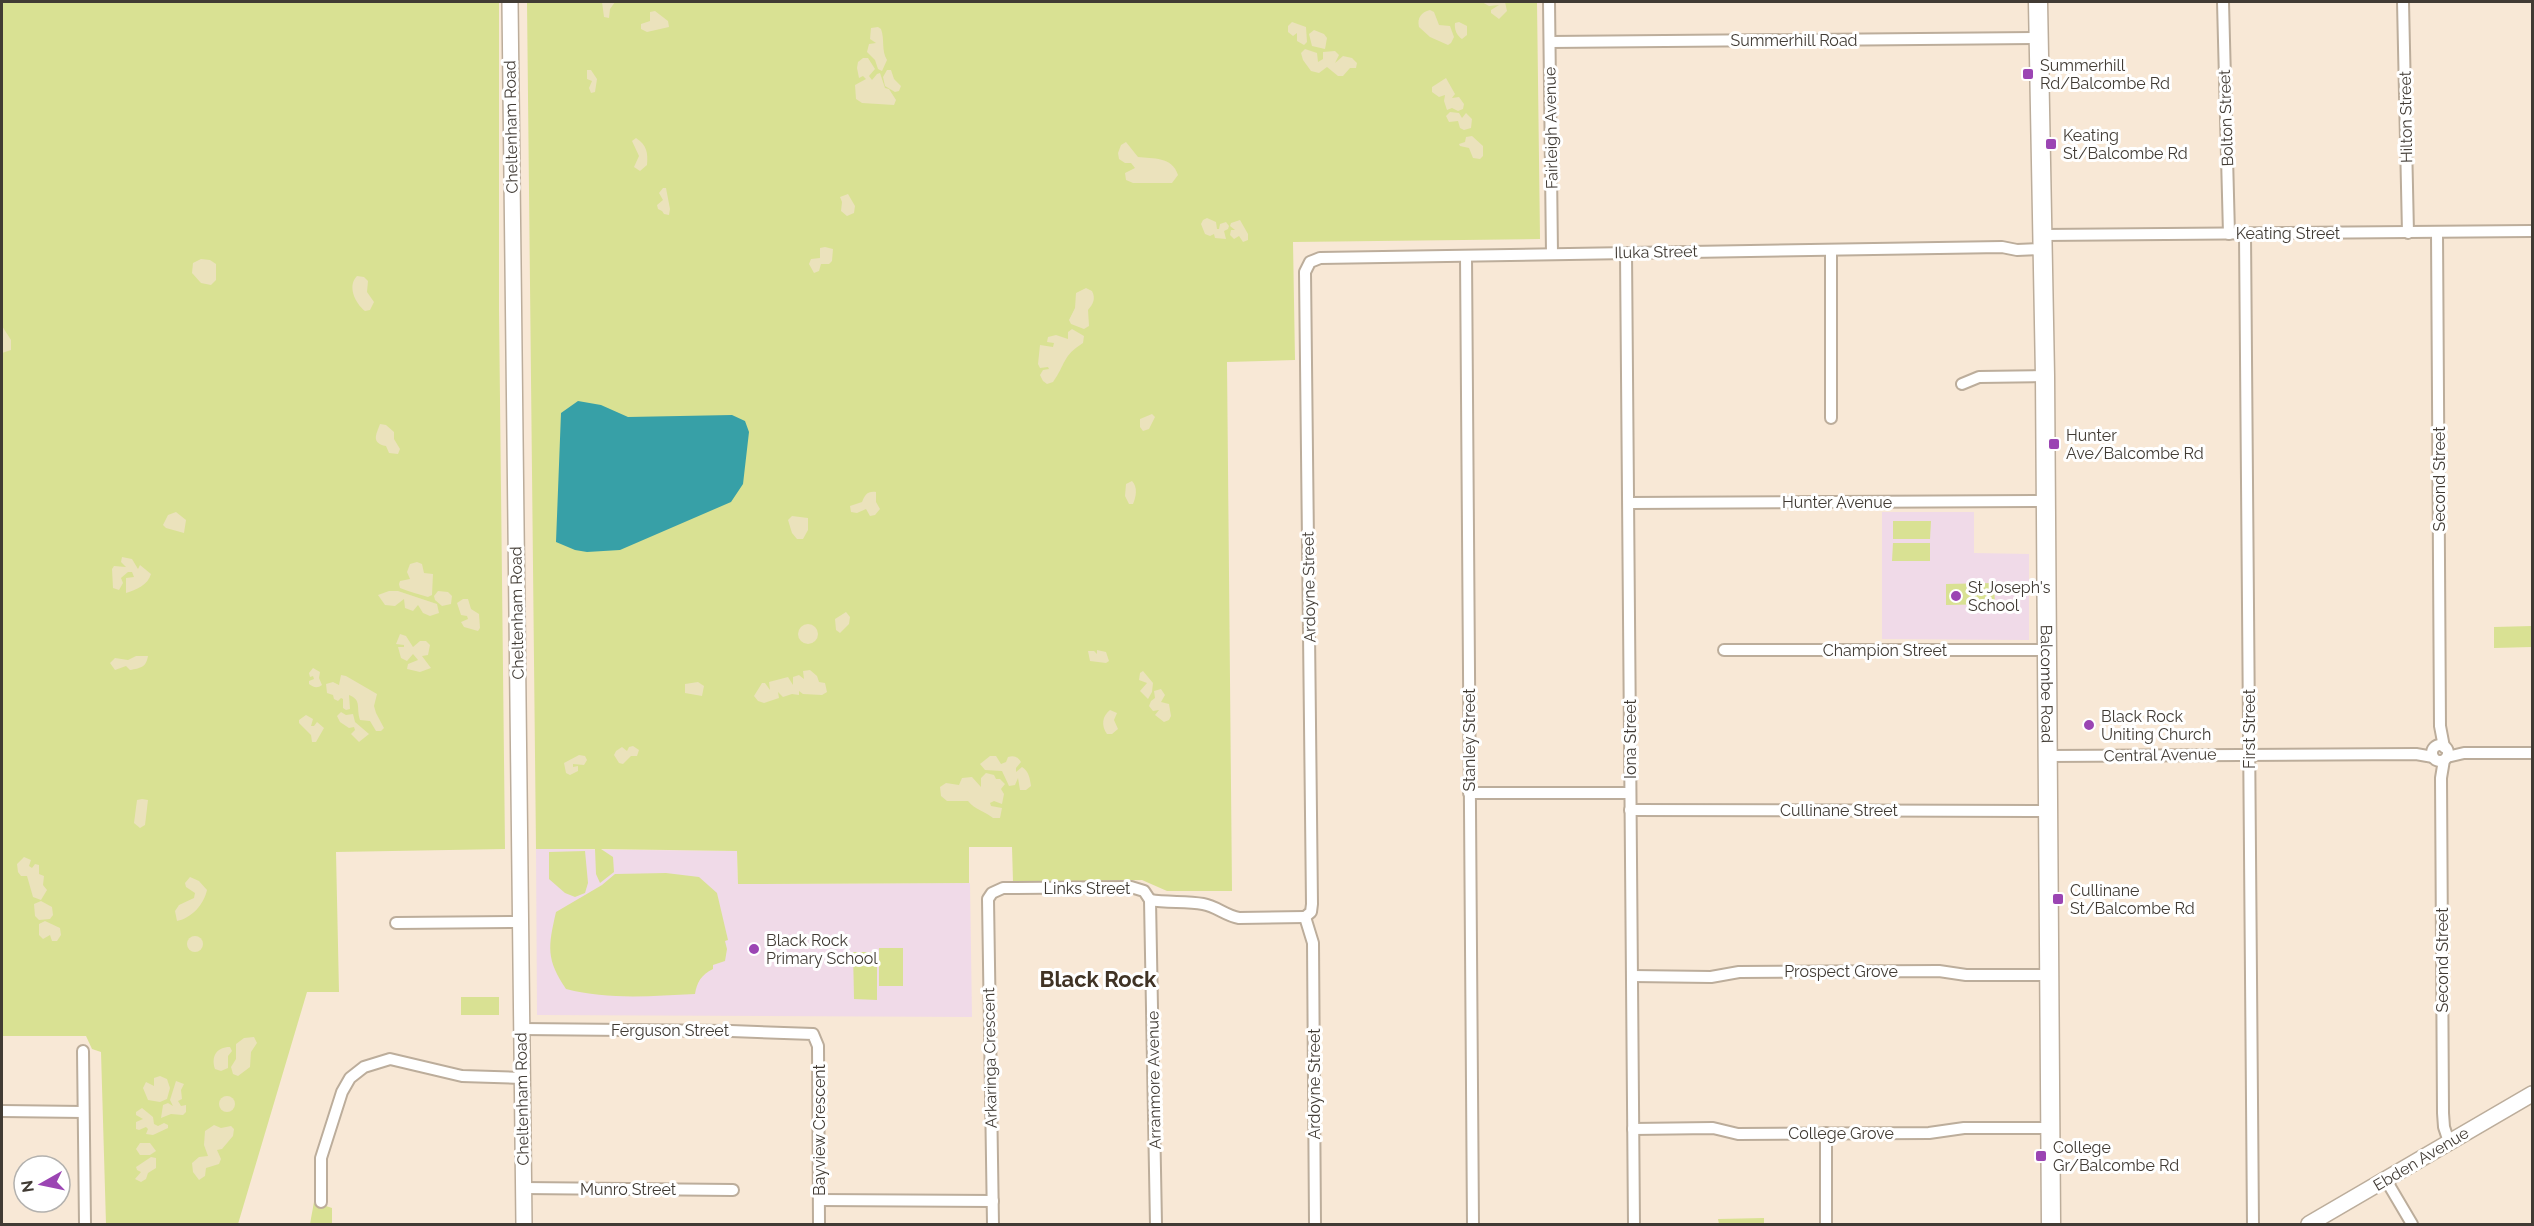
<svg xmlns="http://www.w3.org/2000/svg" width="2534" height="1226" viewBox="0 0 2534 1226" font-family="Raleway,sans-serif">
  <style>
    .education { fill: #f0dae8 }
    .green { fill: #d9e193 }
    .sand { fill: #ebe2bc }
    .water { fill: #37a0a7 }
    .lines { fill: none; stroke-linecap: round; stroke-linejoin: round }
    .street-casing { stroke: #bcad9b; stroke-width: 14 }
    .secondary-casing { stroke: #bcad9b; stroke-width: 18 }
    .primary-casing { stroke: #bcad9b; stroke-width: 21 }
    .street { stroke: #fff; stroke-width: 10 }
    .secondary { stroke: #fff; stroke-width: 15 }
    .primary { stroke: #fff; stroke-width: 18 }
    .poi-dot { fill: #9b45b3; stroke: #fff; stroke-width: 2 }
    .labels { text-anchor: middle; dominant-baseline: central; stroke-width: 6; stroke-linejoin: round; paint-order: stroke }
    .street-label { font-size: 16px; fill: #413b34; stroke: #fff }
    .poi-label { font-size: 16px; fill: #413b34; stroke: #fff; text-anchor: start }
    .district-label { font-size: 22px; font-weight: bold; fill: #403325; stroke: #fff }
  </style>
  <rect width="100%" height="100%" fill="#f8e8d6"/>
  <!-- education -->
  <g class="education">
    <path d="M1882,512H1974V553L2029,554V640L1882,639Z"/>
    <path d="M536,849L737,851L738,884L970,883L972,1017L537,1015Z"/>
  </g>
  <!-- green -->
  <g class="green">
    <path d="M2,2H499V310L505,849L336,852L339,992H307L238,1224H106L101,1052L92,1049L86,1036H2Z"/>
    <path d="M527,2H1537L1540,239L1293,242L1295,360L1227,362L1232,891H1167L1142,880L1013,882L1012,847H969V883L738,884L737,851L601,849L613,857L614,872L600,883L596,874L595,849H536Z"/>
    <path d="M1893,521H1931L1930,539H1893Z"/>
    <path d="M1893,543H1930V561H1892Z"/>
    <path d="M1994,583L1995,604L1946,605V584Z"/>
    <path d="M2532,626V647L2494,648V627Z"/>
    <path d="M585,851L588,883L585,893L575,897L565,893L549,879V852Z"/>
    <path d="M666,873L699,877L717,893L728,940L725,941L727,949L725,961L713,965V969C701,975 697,982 695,994C652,996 608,1000 566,989C546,959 548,947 556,912L602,885L615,874Z"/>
    <rect x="879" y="948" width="24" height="38"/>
    <path d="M853,952H877V1000L854,999Z"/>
    <rect x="461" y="997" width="38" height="18"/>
    <path d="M314,1202L332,1208V1224H310Z"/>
    <path d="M1764,1218V1224H1719L1718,1219Z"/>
  </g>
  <!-- sand -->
  <g class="sand">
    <path d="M602,2H615L610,9L609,18L604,17Z"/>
    <path d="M1482,2H1505L1507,11L1499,19L1491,13V10L1499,5L1489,6Z"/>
    <path d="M1430,10L1434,12L1439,25L1450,26L1454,37L1451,43L1448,45L1430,37L1419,27C1417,18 1421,12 1430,10Z"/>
    <path d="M655,11L668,21L669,27L647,32L641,29V24L650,21V12Z"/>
    <path d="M1292,22L1306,27L1307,42L1304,45L1297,41V33L1293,36L1288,32V26Z"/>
    <path d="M1459,22L1467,26V35L1462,39C1457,36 1454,29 1455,23Z"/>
    <path d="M878,27L881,29C885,40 881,50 887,60L882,71L878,69L875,60L867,52L869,44L876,43L870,39L871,28Z"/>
    <path d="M1314,30L1324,34L1327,38L1325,49L1312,46L1309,34Z"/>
    <path d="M1305,49L1317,53L1318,62L1323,59V52L1335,51L1339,55L1335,63L1343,56L1352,58L1357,63L1356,68H1350L1343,76H1338L1327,67L1319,73L1311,71L1303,60L1301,53Z"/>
    <path d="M863,58H868L875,69L869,76L872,80L877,74L880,73L885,88L889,89L896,100L894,105L862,103L856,99L855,85L866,79L863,76L859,78L857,68L858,62Z"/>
    <path d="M587,70H591L597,79L595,92L591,93L589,88L592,81L587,79Z"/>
    <path d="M887,70H891L894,79L901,86L899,91L895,92L885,86L883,77Z"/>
    <path d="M1446,78L1455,94L1452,98L1459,97L1464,104L1463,109L1458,111L1452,108L1447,110L1444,101L1445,95L1439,97L1432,92V87Z"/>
    <path d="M1450,112L1459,113L1462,118L1466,113L1472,119L1471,128L1464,130L1460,128L1458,121L1449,122L1446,116Z"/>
    <path d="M1472,136L1483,146V156L1480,159L1473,158L1469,148L1460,146L1459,144L1465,142L1466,137Z"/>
    <path d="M636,138C647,145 648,153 647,165L640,171L634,167L639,156L632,141Z"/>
    <path d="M1126,142L1138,157C1153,159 1172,156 1178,175L1172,183H1133L1126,180L1125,173L1135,168L1131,163H1125L1119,159L1118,153L1121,145Z"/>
    <path d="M663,188H666L670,209L669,215L664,214L662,211L658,209L657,205L663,200L659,193Z"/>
    <path d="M848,194L855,206L854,213L847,216L841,211L842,202L840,197Z"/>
    <path d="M1207,218L1216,222L1217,229H1219L1220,224L1226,222L1229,226L1228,229L1224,231L1226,239L1215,238L1214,234L1210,236L1205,234L1201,224L1203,220Z"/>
    <path d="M1240,220L1248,234V240L1243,242L1239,236L1234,239L1230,235L1231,230H1235L1230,226L1231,223Z"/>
    <path d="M825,247L833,249L832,261L829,264H821L819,271L814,273L809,264L811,259L820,258V248Z"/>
    <path d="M201,259L210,260L216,264V280L211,285L201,283L192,273L193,263Z"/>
    <path d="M357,276L364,277L368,281L367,292L374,302L370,310L365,311C355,303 347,286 357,276Z"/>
    <path d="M1086,288L1092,291C1096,299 1093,304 1088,310L1089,326L1084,329L1071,324L1069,320L1075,308L1076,293Z"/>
    <path d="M2,326L11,340V350L2,353Z"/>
    <path d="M1072,329L1084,336L1083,343C1062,356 1066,364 1053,382L1047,384L1043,381L1040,375L1043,370L1049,369L1048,367L1040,368L1038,364L1040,345L1053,347L1054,343L1047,342L1048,337L1056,335L1068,339V332Z"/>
    <path d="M1152,414L1155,417L1149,429L1143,431L1140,427V419Z"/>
    <path d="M380,424L386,425L394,432V439L400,449L398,454L389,453L386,446C371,443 376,435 380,424Z"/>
    <path d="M1132,481C1138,487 1136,497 1133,504H1129L1125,496L1126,484Z"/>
    <path d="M876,492V502L880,509L875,515L870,516L866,509L857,513L851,512L850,506L862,502C865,495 867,491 876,492Z"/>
    <path d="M176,512L186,520L184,533L166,528L163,525L168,515Z"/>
    <path d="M792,516L808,518V530L803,539H797L792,533L788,520Z"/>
    <path d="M122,557L132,559L138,569L140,565L151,574C148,585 136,590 126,593V578L134,577L132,572H128L121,578L123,583L119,590L113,588L112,569L114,566L126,567L121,562Z"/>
    <path d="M417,562L422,564L424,573L433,574L432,595L428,597C419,594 410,592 400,588L399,584L400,581L410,579L407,572L410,564Z"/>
    <path d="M389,591H398L437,604L439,613L430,616L423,613L418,605L413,611L405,608L404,599L395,606L385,605L378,595Z"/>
    <path d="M438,591L448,592L452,596L451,604L442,606L435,600L434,596Z"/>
    <path d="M463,599H468L471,609L479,614L480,628L478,631L464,627L461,622L468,619L467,616L461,615L457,603Z"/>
    <path d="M846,612L850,617L849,624L840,633L836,630L835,619Z"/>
    <circle cx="808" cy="634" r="10"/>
    <path d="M400,634L406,636L413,647L420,641H426L430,645L428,655L422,656L431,668L420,672L407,669L408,664L418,660L413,654L407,661L401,658L398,647H404V645L396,644Z"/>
    <path d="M1097,650L1106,652L1109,661L1106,663L1090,661L1088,651H1094L1097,654Z"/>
    <path d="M136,656H148C146,668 140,668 130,670L126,666L115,670L110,663L115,658L128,660Z"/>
    <path d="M313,668L320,672L319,678L322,685C317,689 313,687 309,684V681L314,679L313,676L310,677L309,673Z"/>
    <path d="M810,670L817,676L819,682L825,683L827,692L822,695L803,694L799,691V695L792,694L783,697L778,692L779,698L764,703L758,701L754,696L762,683H765L770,690L769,682L788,677L793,685V677L799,675L804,679L803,671Z"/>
    <path d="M1143,671L1153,683L1152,692L1148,699L1140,691L1147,683L1139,680L1140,673Z"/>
    <path d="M341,675L346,676L377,694L374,706L376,713L384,728L381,731H376L370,721L360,720C356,708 362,700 349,695L350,709L346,710L343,708V699L341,698L338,701L334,699L333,695L327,693L326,684L333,682L339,685Z"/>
    <path d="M698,682L704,686L702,696L685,693V684Z"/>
    <path d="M1161,689L1165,695L1161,702L1169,704L1171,716L1169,720L1164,722L1155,715L1159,710L1153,711L1149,706L1151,701L1155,698L1154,691Z"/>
    <path d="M1110,710L1117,713L1114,720L1118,729L1112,734H1107C1101,726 1102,716 1110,710Z"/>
    <path d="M341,712L346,715L353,714L355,722L369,734L359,742L351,734L355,730L354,727L349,728L340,722L337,716Z"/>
    <path d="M306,715L313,719L311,726H314L317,722L324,728L316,742H312L311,735L299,723V720Z"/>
    <path d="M633,746L639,750L637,756H631L623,764L619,763L614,755L616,751L622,747L627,751L629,747Z"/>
    <path d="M579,755L585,756L587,760L584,765L573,764V767L578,766V771L570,775L566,773L564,763Z"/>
    <path d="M990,756H996L1001,764L1006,762L1008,757C1014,755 1018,757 1021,762L1016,768V772L1022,767C1029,771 1030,779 1031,786L1026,790H1020L1018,778L1015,785L1009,786L1002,771L985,770L980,764Z"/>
    <path d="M986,773L994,775L996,779H1000L1005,784L1001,789L1004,794L1002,804L994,801L990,803L991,806L1002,808L1000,818H993C985,811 975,810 968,801H947L941,796L940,787L946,783L959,785L962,778L972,777L981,787V778Z"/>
    <path d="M142,799L148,800L145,825L140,828L134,823L137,800Z"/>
    <path d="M24,857L31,860L29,866L32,868L35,864L39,865V874L44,876L43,885L47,890L41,900L33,897L27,876H21L18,872L17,864Z"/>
    <path d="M190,877L199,881L207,890C204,904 192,918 177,921L175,911L179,905L194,898L195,893L186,887L185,883Z"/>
    <path d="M41,901L52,907L53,915L50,919L39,920L35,916L34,904Z"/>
    <path d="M45,921L60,928L61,935L57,941H52L50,935L43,939L39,935V924Z"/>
    <circle cx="195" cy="944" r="8"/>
    <path d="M254,1037L257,1043L251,1052L250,1067L238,1076L233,1074L231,1067L236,1059V1044L244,1038Z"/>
    <path d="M230,1047L232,1051L228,1056V1068L221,1071L215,1069C211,1057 216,1047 230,1047Z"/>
    <path d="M160,1076L167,1079L170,1088L167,1099L160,1102L148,1100L143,1088L146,1082L154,1086V1078Z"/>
    <path d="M176,1081L184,1084L181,1090L182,1099L178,1101L181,1106L186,1105V1112L183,1115L171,1114L161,1118L163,1105L168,1103L173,1106L170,1100Z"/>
    <circle cx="227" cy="1104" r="8"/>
    <path d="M142,1108L153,1117L154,1124L158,1126L164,1123L168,1125V1128L153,1135L146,1134L148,1129L146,1127L139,1130L136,1129V1122L143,1119L136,1115V1112Z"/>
    <path d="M214,1125L221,1128L231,1126L234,1129L233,1136L222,1149L217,1150L221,1159L219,1164L206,1168L205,1176L199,1180L193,1172L192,1163L199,1157L208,1156L204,1145L205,1131Z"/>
    <path d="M140,1143H150L156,1151L150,1155H140L136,1149Z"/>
    <path d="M151,1157L156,1158V1168L148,1173L146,1179L141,1182L135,1179L141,1172L137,1170L136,1167Z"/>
  </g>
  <!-- water -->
  <path class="water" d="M578,401L601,405L628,417L732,415L745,421L749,432L743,484L731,502L620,550L587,552L575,550L556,542L561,413Z"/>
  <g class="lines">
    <!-- street casing -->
    <g class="street-casing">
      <g id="street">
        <path d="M1549,2L1552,254"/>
        <path d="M2223,2L2229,234"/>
        <path d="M2403,2L2408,233"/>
        <path d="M1550,42L2038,38"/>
        <path d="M2437,232L2440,726L2444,747"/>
        <path d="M2245,234L2253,1224"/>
        <path d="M2043,235L2532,231"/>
        <path d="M1831,250V418"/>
        <path d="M1626,253L1634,1224"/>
        <path d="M1466,256L1473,1224"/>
        <path d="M1962,384L1979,377L2045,376"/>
        <path d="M1629,503L2046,501"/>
        <path d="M1724,650H2046"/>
        <circle cx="2440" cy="753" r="8"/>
        <path d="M2048,756L2416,754L2433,757"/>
        <path d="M2447,757L2464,753H2532"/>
        <path d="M2444,760L2441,778L2443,1113L2444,1127L2449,1142"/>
        <path d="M1469,793H1630"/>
        <path d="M1630,810L2048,811"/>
        <path d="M1150,900C1167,903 1186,901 1203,904C1216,906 1226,916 1239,918L1305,917"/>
        <path d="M1305,917L1311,912L1312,904L1305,272L1310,262L1320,258L2002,247L2017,250L2043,249"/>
        <path d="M1305,917L1313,943L1315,1224"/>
        <path d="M396,923L521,922"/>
        <path d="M1632,976L1711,977L1739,972L1939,971L1966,975H2049"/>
        <path d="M522,1029L731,1031L813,1034L818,1046L819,1224"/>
        <path d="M83,1051L85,1224"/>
        <path d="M2,1111L83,1112"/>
        <path d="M1633,1129L1713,1128L1738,1134L1929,1133L1964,1128H2050"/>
        <path d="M1826,1133V1224"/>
        <path d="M2386,1180L2412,1224"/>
        <path d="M523,1188L733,1190"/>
        <path d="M819,1200L993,1201"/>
        <path d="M321,1202V1158L342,1092L350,1078L364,1067L390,1059L462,1076L522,1078"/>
        <path d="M993,1224L988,899L992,893L1003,888L1131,887L1144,891L1150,900L1156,1224"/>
      </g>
    </g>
    <!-- secondary casing -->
    <g class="secondary-casing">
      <g id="secondary">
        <path d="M510,2L524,1224"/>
        <path d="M2309,1224L2532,1094"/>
      </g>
    </g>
    <!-- primary casing -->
    <g class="primary-casing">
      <g id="primary">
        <path id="s1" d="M2038,2L2045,376L2051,1224"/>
      </g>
    </g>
    <!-- street -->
    <use href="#street" class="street"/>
    <!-- secondary -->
    <use href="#secondary" class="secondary"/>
    <!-- primary -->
    <use href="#primary" class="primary"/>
  </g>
  <!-- markers -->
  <g class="poi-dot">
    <rect x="2022" y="68" width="12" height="12" rx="3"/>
    <rect x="2045" y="138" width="12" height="12" rx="3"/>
    <rect x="2048" y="438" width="12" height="12" rx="3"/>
    <circle cx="1956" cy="596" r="6"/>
    <circle cx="2089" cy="725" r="6"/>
    <rect x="2052" y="893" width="12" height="12" rx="3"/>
    <circle cx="754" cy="949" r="6"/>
    <rect x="2035" y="1150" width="12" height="12" rx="3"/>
  </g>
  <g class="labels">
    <!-- street labels -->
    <g class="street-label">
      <text x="1794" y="40">Summerhill Road</text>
      <text transform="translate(2406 117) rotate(-91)">Hilton Street</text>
      <text transform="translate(2226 118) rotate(-92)">Bolton Street</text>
      <text transform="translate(511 127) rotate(-91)">Cheltenham Road</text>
      <text transform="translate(1551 128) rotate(-91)">Fairleigh Avenue</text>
      <text x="2288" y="233">Keating Street</text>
      <text transform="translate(1656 252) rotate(-1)">Iluka Street</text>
      <text transform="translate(2439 479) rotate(-90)">Second Street</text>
      <text x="1837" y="502">Hunter Avenue</text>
      <text transform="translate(1309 587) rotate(-91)">Ardoyne Street</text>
      <text transform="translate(517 613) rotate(-91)">Cheltenham Road</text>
      <text x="1885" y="650">Champion Street</text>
      <text stroke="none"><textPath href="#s1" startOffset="682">Balcombe Road</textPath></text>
      <text transform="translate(2249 729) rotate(-90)">First Street</text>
      <text transform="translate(1630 739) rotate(-90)">Iona Street</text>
      <text transform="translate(1469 740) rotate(-90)">Stanley Street</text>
      <text transform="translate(2160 755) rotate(-1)">Central Avenue</text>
      <text x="1839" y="810">Cullinane Street</text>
      <text x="1087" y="888">Links Street</text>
      <text transform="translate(2442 960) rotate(-90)">Second Street</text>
      <text x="1841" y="971">Prospect Grove</text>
      <text x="670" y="1030">Ferguson Street</text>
      <text transform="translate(990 1058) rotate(-91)">Arkaringa Crescent</text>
      <text transform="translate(1154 1080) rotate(-91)">Arranmore Avenue</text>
      <text transform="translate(1314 1084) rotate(-90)">Ardoyne Street</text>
      <text transform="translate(522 1099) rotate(-91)">Cheltenham Road</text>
      <text transform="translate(819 1130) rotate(-90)">Bayview Crescent</text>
      <text x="1841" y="1133">College Grove</text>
      <text transform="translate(2421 1159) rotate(-31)">Ebden Avenue</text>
      <text x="628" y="1189">Munro Street</text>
    </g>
    <!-- poi labels -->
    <g class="poi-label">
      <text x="2040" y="65">Summerhill<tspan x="2040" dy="18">Rd/Balcombe Rd</tspan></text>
      <text x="2063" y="135">Keating<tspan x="2063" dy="18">St/Balcombe Rd</tspan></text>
      <text x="2066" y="435">Hunter<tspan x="2066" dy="18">Ave/Balcombe Rd</tspan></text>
      <text x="1968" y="587">St Joseph's<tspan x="1968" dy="18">School</tspan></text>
      <text x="2101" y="716">Black Rock<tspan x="2101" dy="18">Uniting Church</tspan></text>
      <text x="2070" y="890">Cullinane<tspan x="2070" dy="18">St/Balcombe Rd</tspan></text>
      <text x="766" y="940">Black Rock<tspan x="766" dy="18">Primary School</tspan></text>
      <text x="2053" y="1147">College<tspan x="2053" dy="18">Gr/Balcombe Rd</tspan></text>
    </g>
    <!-- district labels -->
    <g class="district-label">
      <text x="1098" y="979">Black Rock</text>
    </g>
  </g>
  <!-- border -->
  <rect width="2534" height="1226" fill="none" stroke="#413b34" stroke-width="6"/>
  <!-- north arrow -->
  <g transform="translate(42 1184) rotate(261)"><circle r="28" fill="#ffffff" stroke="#b3b1ae" stroke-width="1.5"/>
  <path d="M0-4.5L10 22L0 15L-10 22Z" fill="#9b45b3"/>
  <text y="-9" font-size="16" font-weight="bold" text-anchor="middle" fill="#413b34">N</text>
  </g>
</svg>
